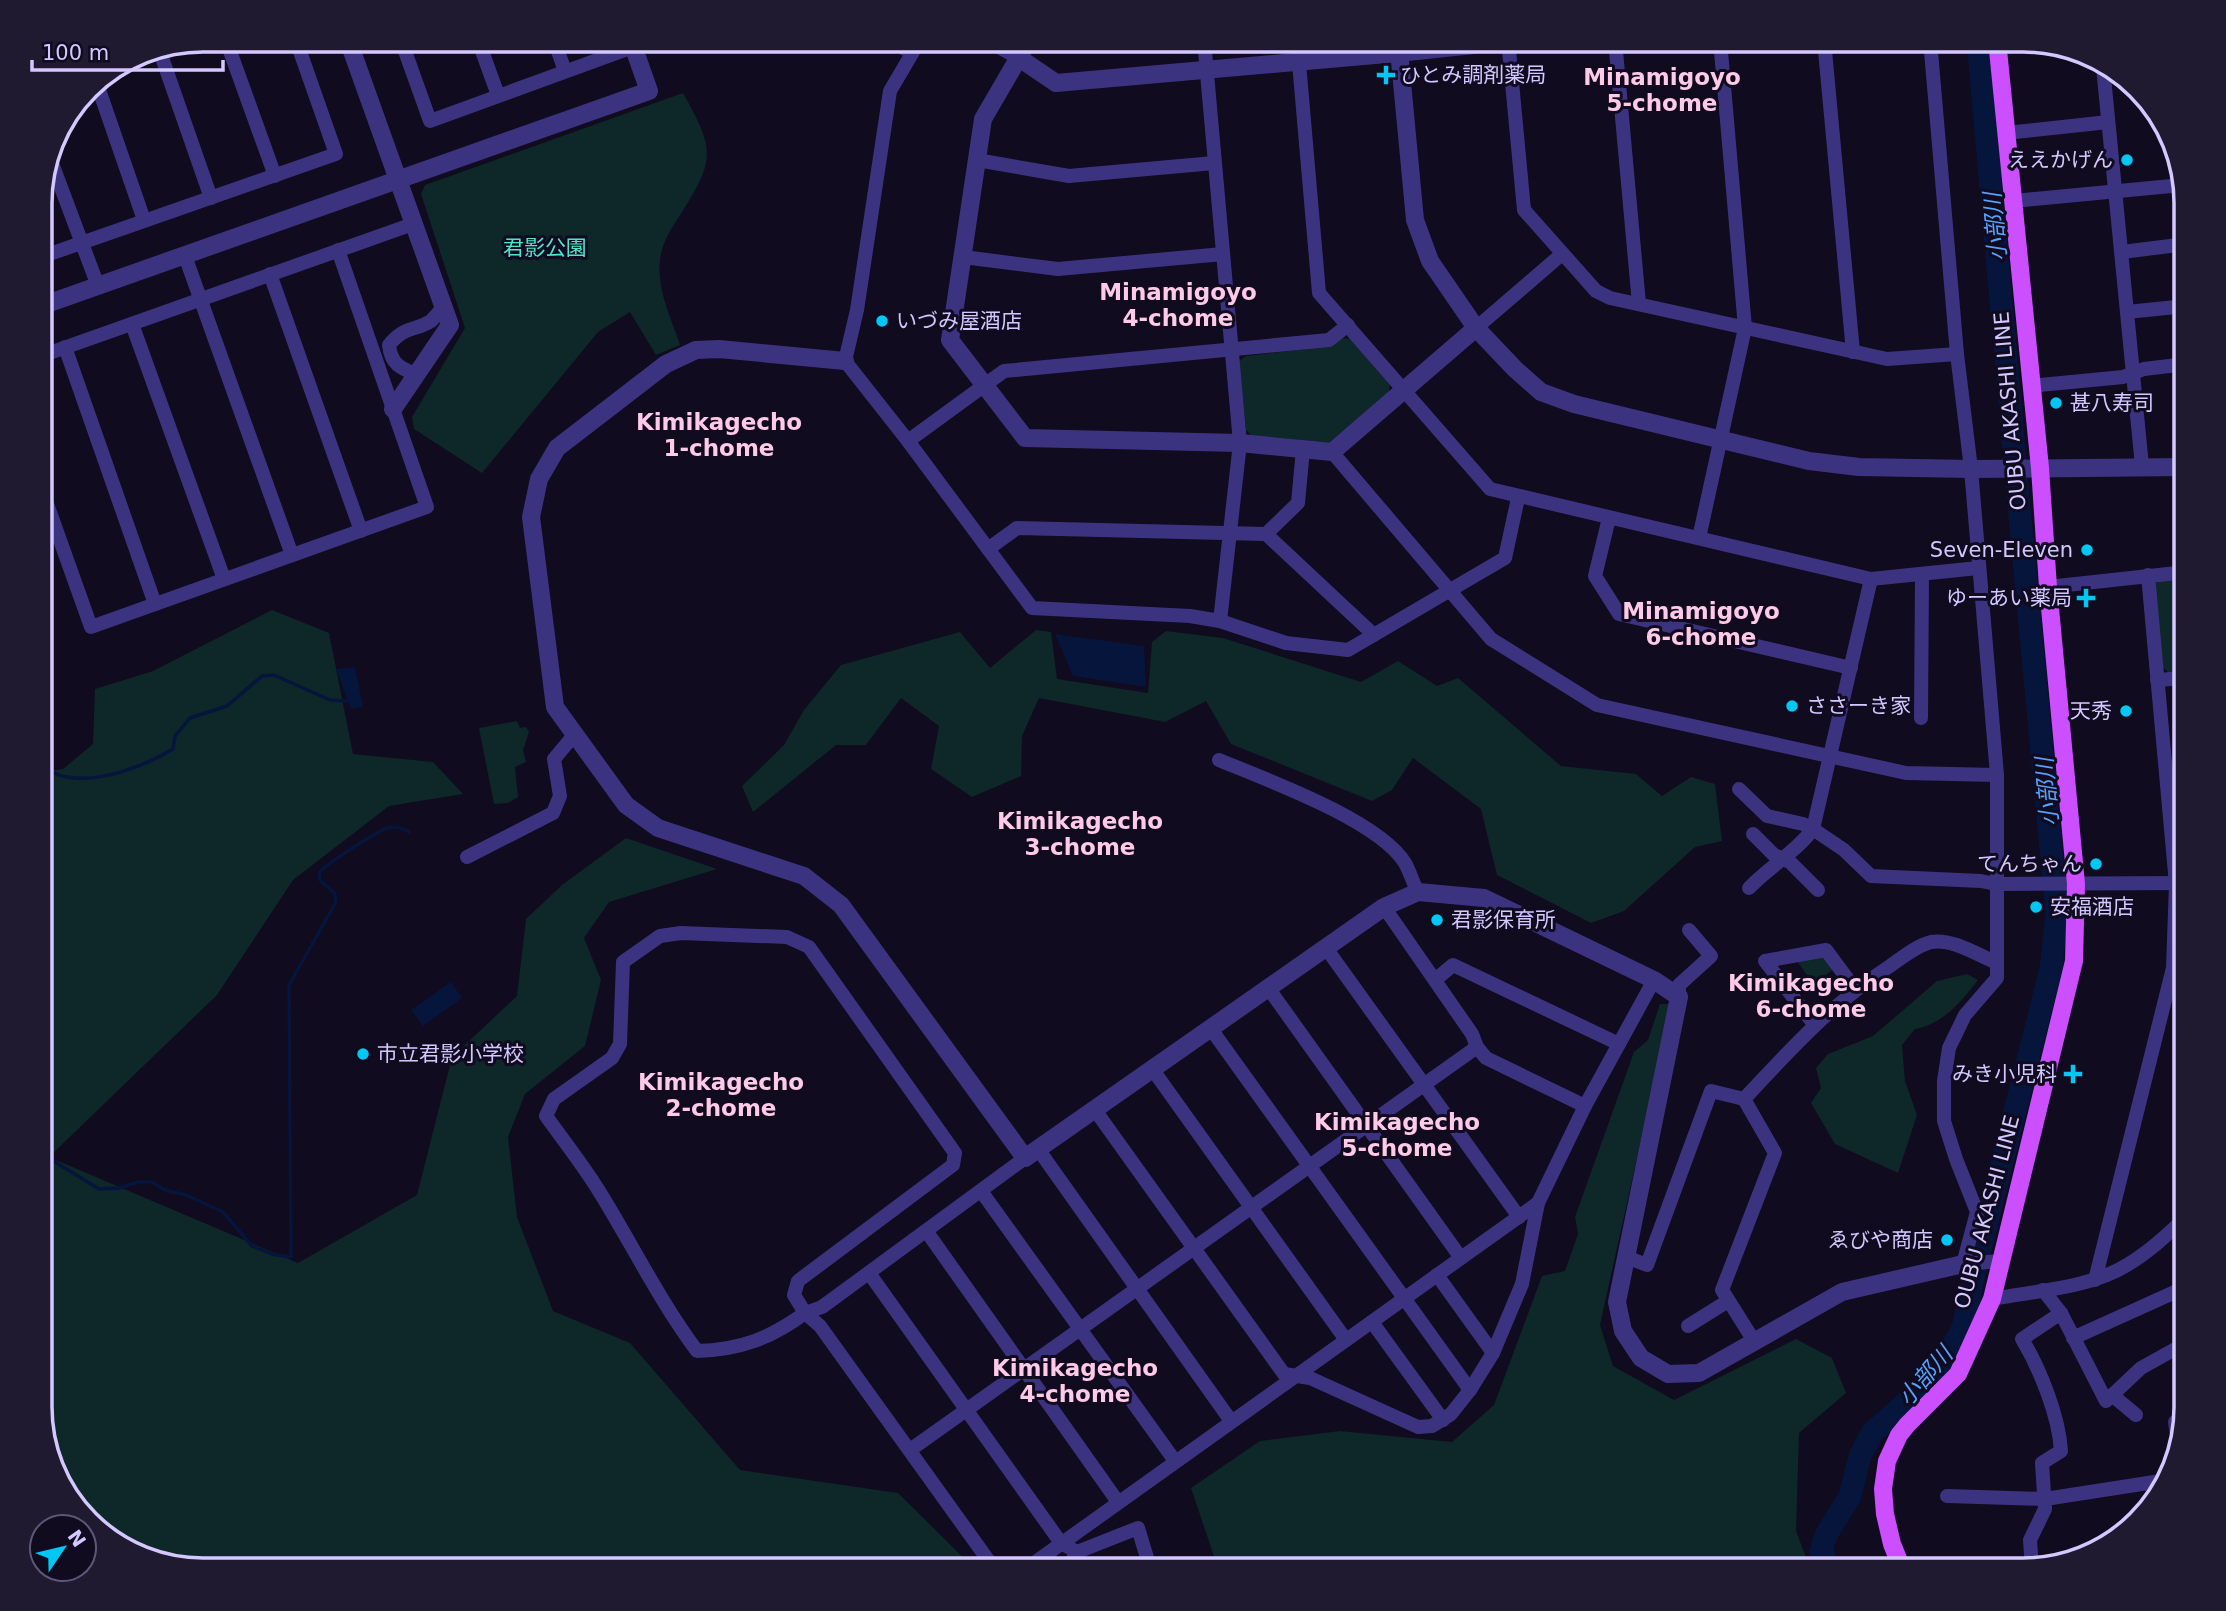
<svg xmlns="http://www.w3.org/2000/svg" width="2226" height="1611" viewBox="0 0 2226 1611" font-family="'DejaVu Sans','Noto Sans JP',sans-serif">
  <style>
    .green { fill: #0e2729 }
    .water { fill: #06153c }
    .lines { fill: none; stroke-linecap: round; stroke-linejoin: round }
    .stream { stroke: #06153c; stroke-width: 3.5 }
    .river { stroke: #06153c; stroke-width: 23 }
    .minor { stroke: #3c3380; stroke-width: 14 }
    .tertiary { stroke: #3c3380; stroke-width: 18 }
    .primary { stroke: #cb4fff; stroke-width: 18 }
    .poi-dot { fill: #00c7f3; stroke: #100b1e; stroke-width: 2.5 }
    .labels { text-anchor: middle; dominant-baseline: central; stroke-width: 6; stroke-linejoin: round; paint-order: stroke }
    .poi-label { font-size: 21px; fill: #d3c8ff; stroke: #100b1e; text-anchor: start }
    .park-label { font-size: 21px; fill: #4fe5cb; stroke: #100b1e }
    .street-label { font-size: 21px; fill: #d3c8ff; stroke: #100b1e }
    .neighbourhood-label { font-size: 23px; font-weight: bold; fill: #ffcae8; stroke: #100b1e }
    .water-label { font-size: 23px; font-style: italic; fill: #56a3ff; stroke: #100b1e }
    .rim { fill: none; stroke: #d3c8ff; stroke-width: 3.5 }
  </style>
  <rect width="100%" height="100%" fill="#100b1e"/>
  <!-- green -->
  <g class="green">
    <path d="M683,93C713,147 717,158 682,212C675,223 665,237 662,250C653,282 670,315 680,345L656,355L630,312L598,332L482,473L414,429L412,417L465,328L421,194L425,185Z"/>
    <path d="M1341,338L1354,339L1390,383L1389,392L1327,444L1252,436L1246,430L1239,361L1246,356L1331,346Z"/>
    <path d="M2186,577V674L2172,676L2162,666L2155,584L2160,579Z"/>
    <path d="M272,610L329,633L353,754L433,762L463,794L389,806L293,880L217,995L49,1157L298,1263L417,1195L452,1057L517,996L526,919L562,885L626,838L717,869L609,902L584,938L601,980L585,1046L525,1094L508,1137L517,1217L553,1311L630,1343L740,1470L898,1493L977,1571H203L104,1537L62,1489L41,1418V772L63,769L93,744L95,689L153,671Z"/>
    <path d="M1036,630L1051,632L1057,679L1148,693L1152,642L1166,631L1223,638L1361,682L1398,661L1437,686L1458,678L1561,766L1636,774L1662,796L1691,777L1715,784L1722,841L1695,847L1624,911L1591,923L1497,875L1481,809L1413,758L1392,790L1372,801L1231,744L1206,701L1165,722L1039,698L1022,736L1021,776L972,797L931,769L939,726L901,698L866,745H836L753,812L742,786L784,745L804,710L841,665L960,632L990,668Z"/>
    <path d="M517,721L520,728L526,727L529,732L523,750L526,762L515,767L518,797L508,803L494,804L479,728Z"/>
    <path d="M1826,957L1834,969L1813,984L1797,961Z"/>
    <path d="M1967,974L1978,980C1961,1002 1943,1024 1915,1029L1902,1045L1905,1081L1917,1115L1898,1173L1835,1144L1811,1103L1821,1088L1816,1068L1828,1054L1873,1036L1937,981Z"/>
    <path d="M1660,1004H1671L1600,1325L1613,1366L1674,1400L1796,1339L1832,1358L1846,1393L1799,1433L1796,1531L1811,1571H1219L1191,1488L1260,1441L1340,1431L1452,1442L1494,1405L1542,1276L1565,1271L1578,1234L1575,1217L1634,1052L1648,1040Z"/>
  </g>
  <!-- water -->
  <g class="water">
    <path d="M1055,634L1144,646L1146,687L1073,676Z"/>
    <path d="M355,667L363,707L351,709L336,669Z"/>
    <path d="M451,982L462,998L423,1026L411,1010Z"/>
  </g>
  <g class="lines">
    <!-- stream -->
    <g class="stream">
      <path d="M41,767C49,770 58,776 67,777C100,783 145,766 173,749L175,736L190,718L227,706L262,676L274,675L330,700L348,701"/>
      <path d="M41,1147L52,1160L99,1189L119,1188L138,1182H152L165,1190L186,1195L223,1212L252,1246L272,1254L291,1257L289,985L336,902L335,894L320,880L319,873C326,864 377,831 388,828C396,825 403,829 409,832"/>
    </g>
    <!-- river -->
    <path class="river" d="M1832,1571L1821,1551L1826,1535L1850,1496L1860,1456L1872,1433L1909,1400L1943,1362L1963,1328L1974,1274L2051,968L2057,913L2018,496L1978,40"/>
    <!-- minor -->
    <g class="minor">
      <path d="M226,40L275,176"/>
      <path d="M401,40L430,121L633,47"/>
      <path d="M478,40L498,95"/>
      <path d="M554,40L565,71"/>
      <path d="M889,40L912,53"/>
      <path d="M920,40L890,91L857,310L845,361L908,441L1032,608L1190,616L1220,621L1286,643L1348,650L1505,558L1518,498"/>
      <path d="M986,40L1019,58"/>
      <path d="M1204,40L1240,443L1220,621"/>
      <path d="M1297,40L1319,293L1490,489L1871,579L1978,568"/>
      <path d="M1508,40L1524,210L1596,291L1610,298L1887,359L1957,354"/>
      <path d="M1615,40L1639,304"/>
      <path d="M1824,40L1853,352"/>
      <path d="M1930,40L1957,354L1971,469L1997,775V978L1965,1015L1949,1048L1944,1081V1121L1956,1159L1977,1212L1963,1264L2001,1261"/>
      <path d="M159,49L211,198"/>
      <path d="M2103,67L2142,466"/>
      <path d="M96,81L144,220"/>
      <path d="M2006,133L2108,122"/>
      <path d="M50,158L98,286"/>
      <path d="M977,160L1069,176L1214,163"/>
      <path d="M2013,201L2182,185"/>
      <path d="M2122,252L2186,244"/>
      <path d="M185,256L292,555"/>
      <path d="M41,257L336,154L296,40"/>
      <path d="M963,257L1058,269L1223,254"/>
      <path d="M270,274L361,531"/>
      <path d="M2127,312L2186,306"/>
      <path d="M132,324L224,579"/>
      <path d="M1476,328L1562,254"/>
      <path d="M65,347L155,604"/>
      <path d="M41,356L413,224"/>
      <path d="M417,375C400,368 391,364 389,345C404,326 415,331 431,321C435,317 440,311 443,307"/>
      <path d="M2030,386L2123,377L2144,369L2186,364"/>
      <path d="M908,441L1004,371L1329,340L1348,325"/>
      <path d="M1332,452L1491,639L1597,705L1906,773L1997,775"/>
      <path d="M41,487L91,627L427,507L338,250"/>
      <path d="M1609,518L1595,576L1619,614L1851,668"/>
      <path d="M1266,534L1298,503L1303,449"/>
      <path d="M1699,538L1745,328L1720,40"/>
      <path d="M988,549L1017,528L1266,534L1374,635"/>
      <path d="M2048,587L2186,572"/>
      <path d="M2157,680L2186,678"/>
      <path d="M1921,718L1922,574"/>
      <path d="M1219,760C1267,780 1378,820 1405,863C1410,872 1413,883 1418,892"/>
      <path d="M1739,789L1767,816L1803,824L1813,829L1844,850L1871,876L1981,881L1996,884L2184,883"/>
      <path d="M1753,834L1774,855L1790,862L1818,890"/>
      <path d="M467,857L553,813L560,796L554,759L575,734"/>
      <path d="M1749,888C1769,867 1796,852 1813,829L1871,579"/>
      <path d="M1384,907L1472,1034L1477,1047L1486,1058L1585,1106"/>
      <path d="M681,933L787,937L809,947L955,1153L953,1165L798,1281L794,1295L805,1313C771,1338 740,1350 697,1351C659,1300 632,1244 599,1191C583,1165 564,1141 546,1116L554,1099L612,1058L620,1044L623,962L660,936Z"/>
      <path d="M1326,948L1519,1217"/>
      <path d="M1435,980L1453,965L1619,1044"/>
      <path d="M1269,989L1461,1258"/>
      <path d="M1679,997V985L1711,956L1689,930"/>
      <path d="M1814,1024L1765,961L1826,950L1855,989"/>
      <path d="M1211,1029L1470,1390"/>
      <path d="M1153,1070L1346,1340"/>
      <path d="M1744,1099C1792,1048 1830,1005 1890,966C1903,957 1916,946 1931,942C1952,938 1978,955 1997,963"/>
      <path d="M1095,1110L1284,1374L1310,1378L1418,1427L1432,1426L1451,1414L1470,1390L1493,1353L1522,1284L1538,1203L1585,1106L1654,980"/>
      <path d="M1038,1149L1231,1421"/>
      <path d="M981,1191L1175,1461"/>
      <path d="M927,1232L1118,1502"/>
      <path d="M1626,1257L1647,1265L1711,1091L1744,1099L1775,1153L1722,1290L1754,1341"/>
      <path d="M869,1273L1061,1543L1077,1552"/>
      <path d="M1437,1275L1493,1353"/>
      <path d="M2095,1280L2173,968L2176,884L2148,575"/>
      <path d="M2043,1290L2061,1313L2106,1401L2141,1368L2186,1343"/>
      <path d="M1992,1299C2034,1291 2090,1288 2127,1265C2149,1252 2167,1235 2186,1217"/>
      <path d="M1372,1322L1443,1420"/>
      <path d="M1688,1326L1728,1301"/>
      <path d="M2073,1338L2186,1287"/>
      <path d="M2112,1395L2136,1415"/>
      <path d="M2175,1422L2177,1435"/>
      <path d="M910,1450L1477,1047"/>
      <path d="M1947,1496L2045,1499L2161,1481"/>
      <path d="M2032,1569L2030,1540L2045,1509L2042,1463L2061,1451C2059,1416 2040,1369 2022,1339L2061,1313"/>
      <path d="M996,1571L820,1326L805,1313L822,1307L1025,1158"/>
      <path d="M1023,1571L1538,1203"/>
      <path d="M1075,1571L1073,1559L1077,1552L1138,1528L1151,1571"/>
    </g>
    <!-- tertiary -->
    <g class="tertiary">
      <path d="M348,40L450,325L393,409"/>
      <path d="M1029,40L983,119L950,340L1025,438L1240,443L1332,452L1476,328"/>
      <path d="M1398,40L1415,220L1430,261L1476,328L1515,369L1541,392L1574,404L1809,461L1859,467L1971,469L2186,467"/>
      <path d="M1019,58L1056,83L1398,53L1521,40"/>
      <path d="M41,306L649,91L631,40"/>
      <path d="M845,361L719,349L696,350L666,364L557,448L539,479L531,517L555,707L626,805L658,828L804,876L841,905L1025,1158L1384,907L1418,892L1484,898L1654,980L1679,997L1617,1302L1623,1331L1641,1358L1668,1374L1699,1373L1842,1292L1963,1264"/>
    </g>
    <!-- primary -->
    <path class="primary" d="M1903,1571L1892,1544L1885,1514L1883,1489L1887,1461L1899,1435L1907,1425L1958,1374L1992,1299L2074,961L2076,884L2048,587L2040,468L1997,40"/>
  </g>
  <!-- markers -->
  <g class="poi-dot">
    <path d="M1382.5 64.5h7v7h7v7h-7v7h-7v-7h-7v-7h7z"/>
    <circle cx="2127" cy="160" r="7"/>
    <circle cx="882" cy="321" r="7"/>
    <circle cx="2056" cy="403" r="7"/>
    <circle cx="2087" cy="550" r="7"/>
    <path d="M2082.5 587.5h7v7h7v7h-7v7h-7v-7h-7v-7h7z"/>
    <circle cx="1792" cy="706" r="7"/>
    <circle cx="2126" cy="711" r="7"/>
    <circle cx="2096" cy="864" r="7"/>
    <circle cx="2036" cy="907" r="7"/>
    <circle cx="1437" cy="920" r="7"/>
    <circle cx="363" cy="1054" r="7"/>
    <path d="M2069.5 1063.5h7v7h7v7h-7v7h-7v-7h-7v-7h7z"/>
    <circle cx="1947" cy="1240" r="7"/>
  </g>
  <g class="labels">
    <!-- poi labels -->
    <g class="poi-label">
      <text x="1400" y="75">ひとみ調剤薬局</text>
      <text x="2113" y="160" text-anchor="end">ええかげん</text>
      <text x="896" y="321">いづみ屋酒店</text>
      <text x="2070" y="403">甚八寿司</text>
      <text x="2073" y="550" text-anchor="end">Seven-Eleven</text>
      <text x="2072" y="598" text-anchor="end">ゆーあい薬局</text>
      <text x="1806" y="706">ささーき家</text>
      <text x="2112" y="711" text-anchor="end">天秀</text>
      <text x="2082" y="864" text-anchor="end">てんちゃん</text>
      <text x="2050" y="907">安福酒店</text>
      <text x="1451" y="920">君影保育所</text>
      <text x="377" y="1054">市立君影小学校</text>
      <text x="2057" y="1074" text-anchor="end">みき小児科</text>
      <text x="1933" y="1240" text-anchor="end">ゑびや商店</text>
    </g>
    <!-- park labels -->
    <g class="park-label">
      <text x="545" y="248">君影公園</text>
    </g>
    <!-- street labels -->
    <g class="street-label">
      <text transform="translate(2010 411) rotate(-95)">OUBU AKASHI LINE</text>
      <text transform="translate(1987 1212) rotate(-75)">OUBU AKASHI LINE</text>
    </g>
    <!-- neighbourhood labels -->
    <g class="neighbourhood-label">
      <text x="1662" y="77">Minamigoyo<tspan x="1662" dy="26">5-chome</tspan></text>
      <text x="1178" y="292">Minamigoyo<tspan x="1178" dy="26">4-chome</tspan></text>
      <text x="719" y="422">Kimikagecho<tspan x="719" dy="26">1-chome</tspan></text>
      <text x="1701" y="611">Minamigoyo<tspan x="1701" dy="26">6-chome</tspan></text>
      <text x="1080" y="821">Kimikagecho<tspan x="1080" dy="26">3-chome</tspan></text>
      <text x="1811" y="983">Kimikagecho<tspan x="1811" dy="26">6-chome</tspan></text>
      <text x="721" y="1082">Kimikagecho<tspan x="721" dy="26">2-chome</tspan></text>
      <text x="1397" y="1122">Kimikagecho<tspan x="1397" dy="26">5-chome</tspan></text>
      <text x="1075" y="1368">Kimikagecho<tspan x="1075" dy="26">4-chome</tspan></text>
    </g>
    <!-- water labels -->
    <g class="water-label">
      <text transform="translate(1995 227) rotate(-95)">小部川</text>
      <text transform="translate(2047 792) rotate(-95)">小部川</text>
      <text transform="translate(1925 1376) rotate(-49)">小部川</text>
    </g>
  </g>
  <!-- crop -->
  <path d="M0 0H2226V1611H0ZM203 52H2023A151 151 0 0 1 2174 203V1407A151 151 0 0 1 2023 1558H203A151 151 0 0 1 52 1407V203A151 151 0 0 1 203 52Z" fill="#201a30" fill-rule="evenodd"/>
  <path class="rim" d="M203 52H2023A151 151 0 0 1 2174 203V1407A151 151 0 0 1 2023 1558H203A151 151 0 0 1 52 1407V203A151 151 0 0 1 203 52Z"/>
  <!-- north arrow -->
  <g transform="translate(63 1548) rotate(55)"><circle r="33" fill="#100b1e" stroke="#5e5778" stroke-width="2"/>
  <path d="M0-5L12 26L0 18L-12 26Z" fill="#00c7f3"/>
  <text y="-10" font-size="19" font-weight="bold" text-anchor="middle" fill="#d3c8ff">N</text>
  </g>
  <!-- scale -->
  <path d="M32 60v10h191v-10" fill="none" stroke="#d3c8ff" stroke-width="3.5"/>
  <text x="42" y="60" font-size="21" fill="#d3c8ff" stroke="#100b1e" stroke-width="5" paint-order="stroke">100 m</text>
</svg>
